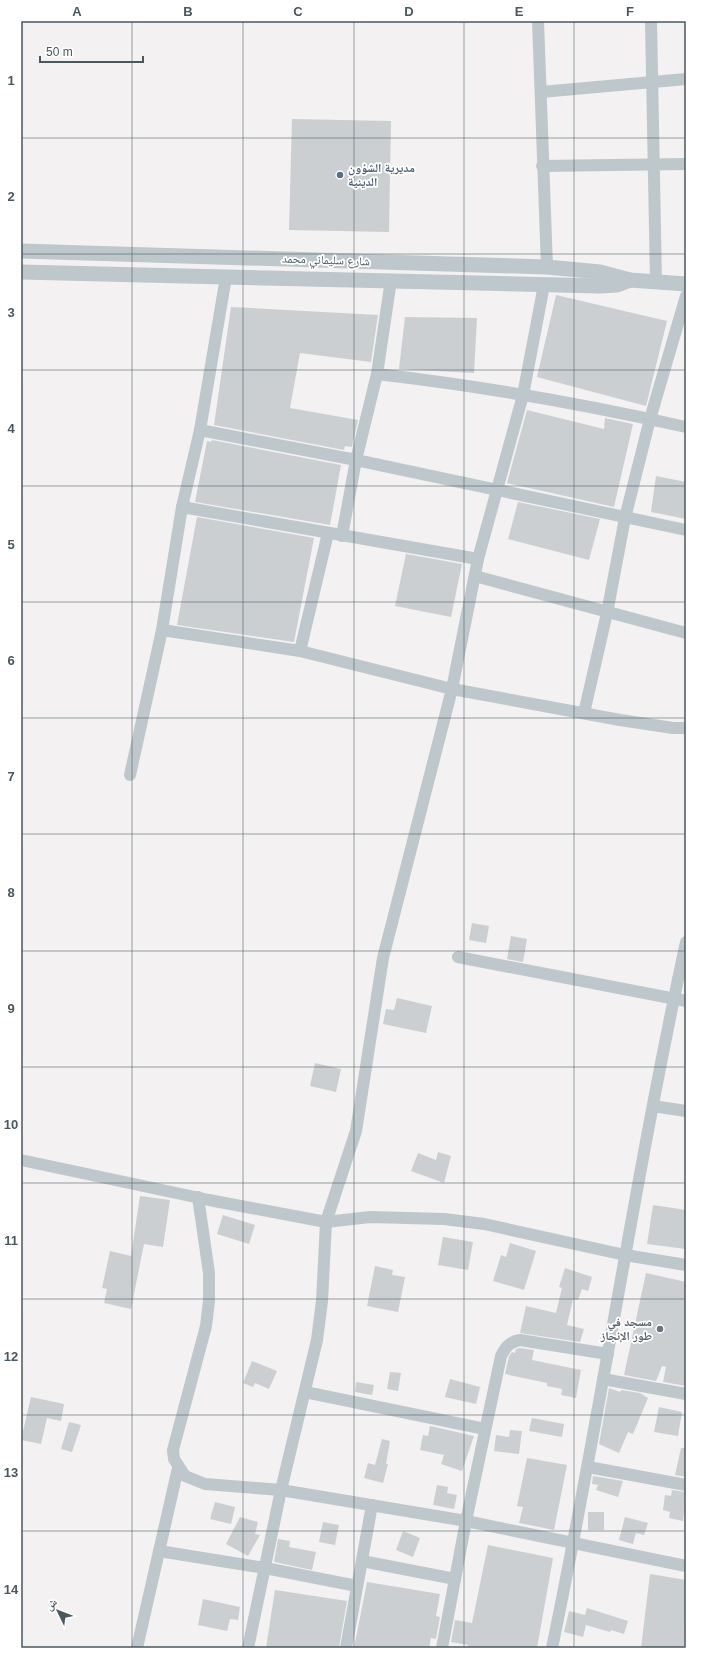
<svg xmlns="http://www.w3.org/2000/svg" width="707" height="1669" viewBox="0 0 707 1669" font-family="Helvetica,'Noto Naskh Arabic',sans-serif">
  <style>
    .building { fill: #cbcfd2 }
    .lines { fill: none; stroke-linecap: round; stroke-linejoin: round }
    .minor { stroke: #bdc7cc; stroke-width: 12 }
    .tertiary { stroke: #bdc7cc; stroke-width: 15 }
    .grid { fill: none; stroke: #4a575d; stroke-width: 1; stroke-opacity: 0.55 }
    .service-dot { fill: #5c6f8a; stroke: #fff; stroke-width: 1.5 }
    .worship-dot { fill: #6b7280; stroke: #fff; stroke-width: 1.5 }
    .labels { text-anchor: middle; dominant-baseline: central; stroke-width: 3.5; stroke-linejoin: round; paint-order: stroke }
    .service-label { font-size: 12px; font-weight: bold; fill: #4e5e75; stroke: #fff; text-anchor: start }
    .street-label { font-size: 12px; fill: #4a575d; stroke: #fff }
    .worship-label { font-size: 12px; font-weight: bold; fill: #5b616d; stroke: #fff; text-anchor: end }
    .neatline { fill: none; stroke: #4a575d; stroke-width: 1.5 }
    .grid-label { font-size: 13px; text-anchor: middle; font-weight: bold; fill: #4a575d }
  </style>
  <rect width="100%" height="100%" fill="#f3f1f1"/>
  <!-- building -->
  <g class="building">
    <path d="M292,119L391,121L389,232L289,230Z"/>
    <path d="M556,295L667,321L646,406L537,377Z"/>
    <path d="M231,307L378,315L371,362L300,353L290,408L358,420L352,447L345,446L344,450L214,425Z"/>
    <path d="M405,317L477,318L474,373L399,369Z"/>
    <path d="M527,410L604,429L605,418L633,424L614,507L507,483Z"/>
    <path d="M212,440L341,465L330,525L195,502L207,441L211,442Z"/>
    <path d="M656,476L686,482V519L651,512Z"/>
    <path d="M518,502L600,519L589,560L508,539Z"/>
    <path d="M197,517L314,538L294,642L177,625Z"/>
    <path d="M406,554L462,564L451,617L395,606Z"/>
    <path d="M472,923L489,926L486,943L469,940Z"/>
    <path d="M511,936L527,939L523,962L507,959Z"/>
    <path d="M397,998L432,1006L426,1033L383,1024L386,1009L394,1010Z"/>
    <path d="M315,1063L341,1069L336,1092L310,1086Z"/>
    <path d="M438,1152L451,1156L444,1183L411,1171L418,1153L436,1160Z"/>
    <path d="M140,1196L170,1200L163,1247L144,1244L131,1309L104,1303L107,1289L102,1288L110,1251L131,1256Z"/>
    <path d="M653,1205L686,1210V1249L647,1244Z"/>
    <path d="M223,1215L255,1225L249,1244L217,1234Z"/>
    <path d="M443,1237L473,1242L468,1270L438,1265Z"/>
    <path d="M510,1243L536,1251L524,1290L493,1281L501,1255L506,1257Z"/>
    <path d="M375,1266L393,1270L392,1275L405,1277L398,1312L367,1306Z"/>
    <path d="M565,1268L592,1277L588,1291L582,1289L578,1300L573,1299L567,1325L584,1329L580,1342L520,1333L526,1306L556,1313L562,1288L559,1287Z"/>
    <path d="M646,1273L686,1282V1386L663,1382L666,1367L662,1366L656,1381L624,1375Z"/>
    <path d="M520,1348L534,1350L532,1360L581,1370L576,1398L561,1395L562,1389L547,1386V1383L505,1374L509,1356L512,1352L515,1353L516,1349Z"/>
    <path d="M252,1361L277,1371L269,1389L255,1383L253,1387L243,1383Z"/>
    <path d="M390,1372L401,1373L398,1391L387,1389Z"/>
    <path d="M450,1379L480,1387L476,1404L445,1397Z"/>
    <path d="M356,1382L374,1385L372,1395L355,1392Z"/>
    <path d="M609,1388L620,1392L621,1390L640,1393L648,1398L633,1434L628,1432L619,1453L599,1444Z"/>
    <path d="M31,1397L64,1404L61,1421L47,1418L41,1444L21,1440Z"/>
    <path d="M659,1407L682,1412L678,1436L654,1432Z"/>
    <path d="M532,1418L564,1424L562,1437L529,1431Z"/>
    <path d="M69,1422L81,1425L72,1452L61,1449Z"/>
    <path d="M430,1426L474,1436L462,1471L441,1464L444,1455L420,1450L423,1435L428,1436Z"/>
    <path d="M510,1430L522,1431L519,1454L494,1451L496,1435L509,1437Z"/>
    <path d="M382,1439L390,1441L386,1464H388L383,1483L364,1478L368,1463L375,1465Z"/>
    <path d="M681,1448H686V1477L675,1475Z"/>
    <path d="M527,1458L567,1465L554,1530L519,1523L523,1507L517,1506Z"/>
    <path d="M593,1476L623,1481L618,1497L596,1490L598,1485L592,1484Z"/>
    <path d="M437,1485L448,1487L447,1493L457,1495L454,1509L433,1505Z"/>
    <path d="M672,1490L686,1492L683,1521L669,1518L670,1512L663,1510L665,1495L671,1496Z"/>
    <path d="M215,1502L235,1507L231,1524L210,1519Z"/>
    <rect x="588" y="1512" width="16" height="18"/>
    <path d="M240,1517L258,1522L255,1534L260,1535L248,1556L226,1544Z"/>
    <path d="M625,1517L648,1523L644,1535L636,1533L633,1544L619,1540Z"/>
    <path d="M323,1522L339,1525L335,1545L319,1542Z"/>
    <path d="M403,1531L420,1538L413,1557L396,1550Z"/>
    <path d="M278,1539L290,1541L289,1547L316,1552L312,1570L274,1562Z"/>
    <path d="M488,1545L553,1558L537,1648H468V1645L451,1642L455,1620L472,1623Z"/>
    <path d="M650,1574L686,1580L684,1648H641Z"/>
    <path d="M367,1582L440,1594L436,1616L440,1617L436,1639L431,1638L429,1648H354Z"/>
    <path d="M275,1590L347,1601L339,1648H266Z"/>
    <path d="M203,1599L240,1607L238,1620L230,1619L227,1631L198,1625Z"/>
    <path d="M587,1608L628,1621L624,1634L611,1630L610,1632L586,1625L583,1637L564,1632L569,1611L585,1615Z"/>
  </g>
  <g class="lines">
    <!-- minor -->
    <g class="minor">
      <path d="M538,21L547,267"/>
      <path d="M651,21L656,282"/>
      <path d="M541,92L686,79"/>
      <path d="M542,166L686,164"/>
      <path d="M226,277L200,430L182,507L162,630L300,651L452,689L620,720L673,728H686"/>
      <path d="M377,374C481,386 584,404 686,427"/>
      <path d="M200,430L356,460L686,530"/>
      <path d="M182,507L478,559L452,689L383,958L356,1131L326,1222L322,1301L317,1340L281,1490L248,1648"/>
      <path d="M342,536L356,460L377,374L391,280"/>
      <path d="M478,559L523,395L544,285"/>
      <path d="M475,576L686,633"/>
      <path d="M300,651L328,533"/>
      <path d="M584,713L607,613L625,518L650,419L686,296"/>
      <path d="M130,775L162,630"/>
      <path d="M458,957L686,1001"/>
      <path d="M653,1106L686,1111"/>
      <path d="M21,1160L209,1200L326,1222L370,1217L444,1219L484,1224L625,1255L686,1265"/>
      <path d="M198,1197L209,1273V1301L206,1326L173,1450L174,1459L185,1476L205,1484L281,1490L466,1521L686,1566"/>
      <path d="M603,1379L686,1394"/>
      <path d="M305,1392L485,1429"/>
      <path d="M588,1467L686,1485"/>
      <path d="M159,1551L265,1568L357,1586"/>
      <path d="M362,1561L455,1579"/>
      <path d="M137,1648L178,1468"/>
      <path d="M346,1648L372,1505"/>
      <path d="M442,1648L466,1521L501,1356C506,1346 510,1342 520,1340L608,1354"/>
      <path d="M552,1648C601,1413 635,1176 686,942"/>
    </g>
    <!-- tertiary -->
    <g class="tertiary">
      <path d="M21,251L547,267L600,272L630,280L686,284"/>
      <path d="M21,272L600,286L617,285L630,280"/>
    </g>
  </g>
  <!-- grid -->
  <path class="grid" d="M132,21V1648M243,21V1648M354,21V1648M464,21V1648M574,21V1648M21,138H686M21,254H686M21,370H686M21,486H686M21,602H686M21,718H686M21,834H686M21,951H686M21,1067H686M21,1183H686M21,1299H686M21,1415H686M21,1531H686"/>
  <!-- markers -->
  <circle class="service-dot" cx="340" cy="175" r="4"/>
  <circle class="worship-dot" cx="660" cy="1329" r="4"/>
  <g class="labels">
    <!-- service labels -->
    <g class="service-label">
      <text x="348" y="168">مديرية الشؤون<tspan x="348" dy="14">الدينية</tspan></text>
    </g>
    <!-- street labels -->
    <g class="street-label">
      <text transform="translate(326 260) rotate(2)">شارع سليماني محمد</text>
    </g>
    <!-- worship labels -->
    <g class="worship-label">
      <text x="652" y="1322">مسجد في<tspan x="652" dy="14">طور الإنجاز</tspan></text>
    </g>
  </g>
  <!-- border -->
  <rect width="707" height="1669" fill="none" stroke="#ffffff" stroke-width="44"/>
  <!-- north arrow -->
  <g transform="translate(58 1611) rotate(313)" stroke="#ffffff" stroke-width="3" paint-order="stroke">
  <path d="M0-3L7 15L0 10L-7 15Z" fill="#4a575d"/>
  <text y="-6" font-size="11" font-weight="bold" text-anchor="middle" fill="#4a575d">ش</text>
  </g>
  <!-- scale -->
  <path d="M40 56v6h103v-6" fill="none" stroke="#4a575d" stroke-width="2"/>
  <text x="46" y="56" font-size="12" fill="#4a575d" stroke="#ffffff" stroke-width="3" paint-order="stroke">50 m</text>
  <rect x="22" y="22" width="663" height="1625" class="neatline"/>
  <g class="grid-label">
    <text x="77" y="16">A</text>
    <text x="188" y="16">B</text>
    <text x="298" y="16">C</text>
    <text x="409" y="16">D</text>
    <text x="519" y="16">E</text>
    <text x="630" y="16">F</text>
    <text x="11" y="85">1</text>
    <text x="11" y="201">2</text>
    <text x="11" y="317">3</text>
    <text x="11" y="433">4</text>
    <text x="11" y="549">5</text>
    <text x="11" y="665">6</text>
    <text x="11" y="781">7</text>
    <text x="11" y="897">8</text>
    <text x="11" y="1013">9</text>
    <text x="11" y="1129">10</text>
    <text x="11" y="1245">11</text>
    <text x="11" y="1361">12</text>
    <text x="11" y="1477">13</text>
    <text x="11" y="1594">14</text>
  </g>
</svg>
